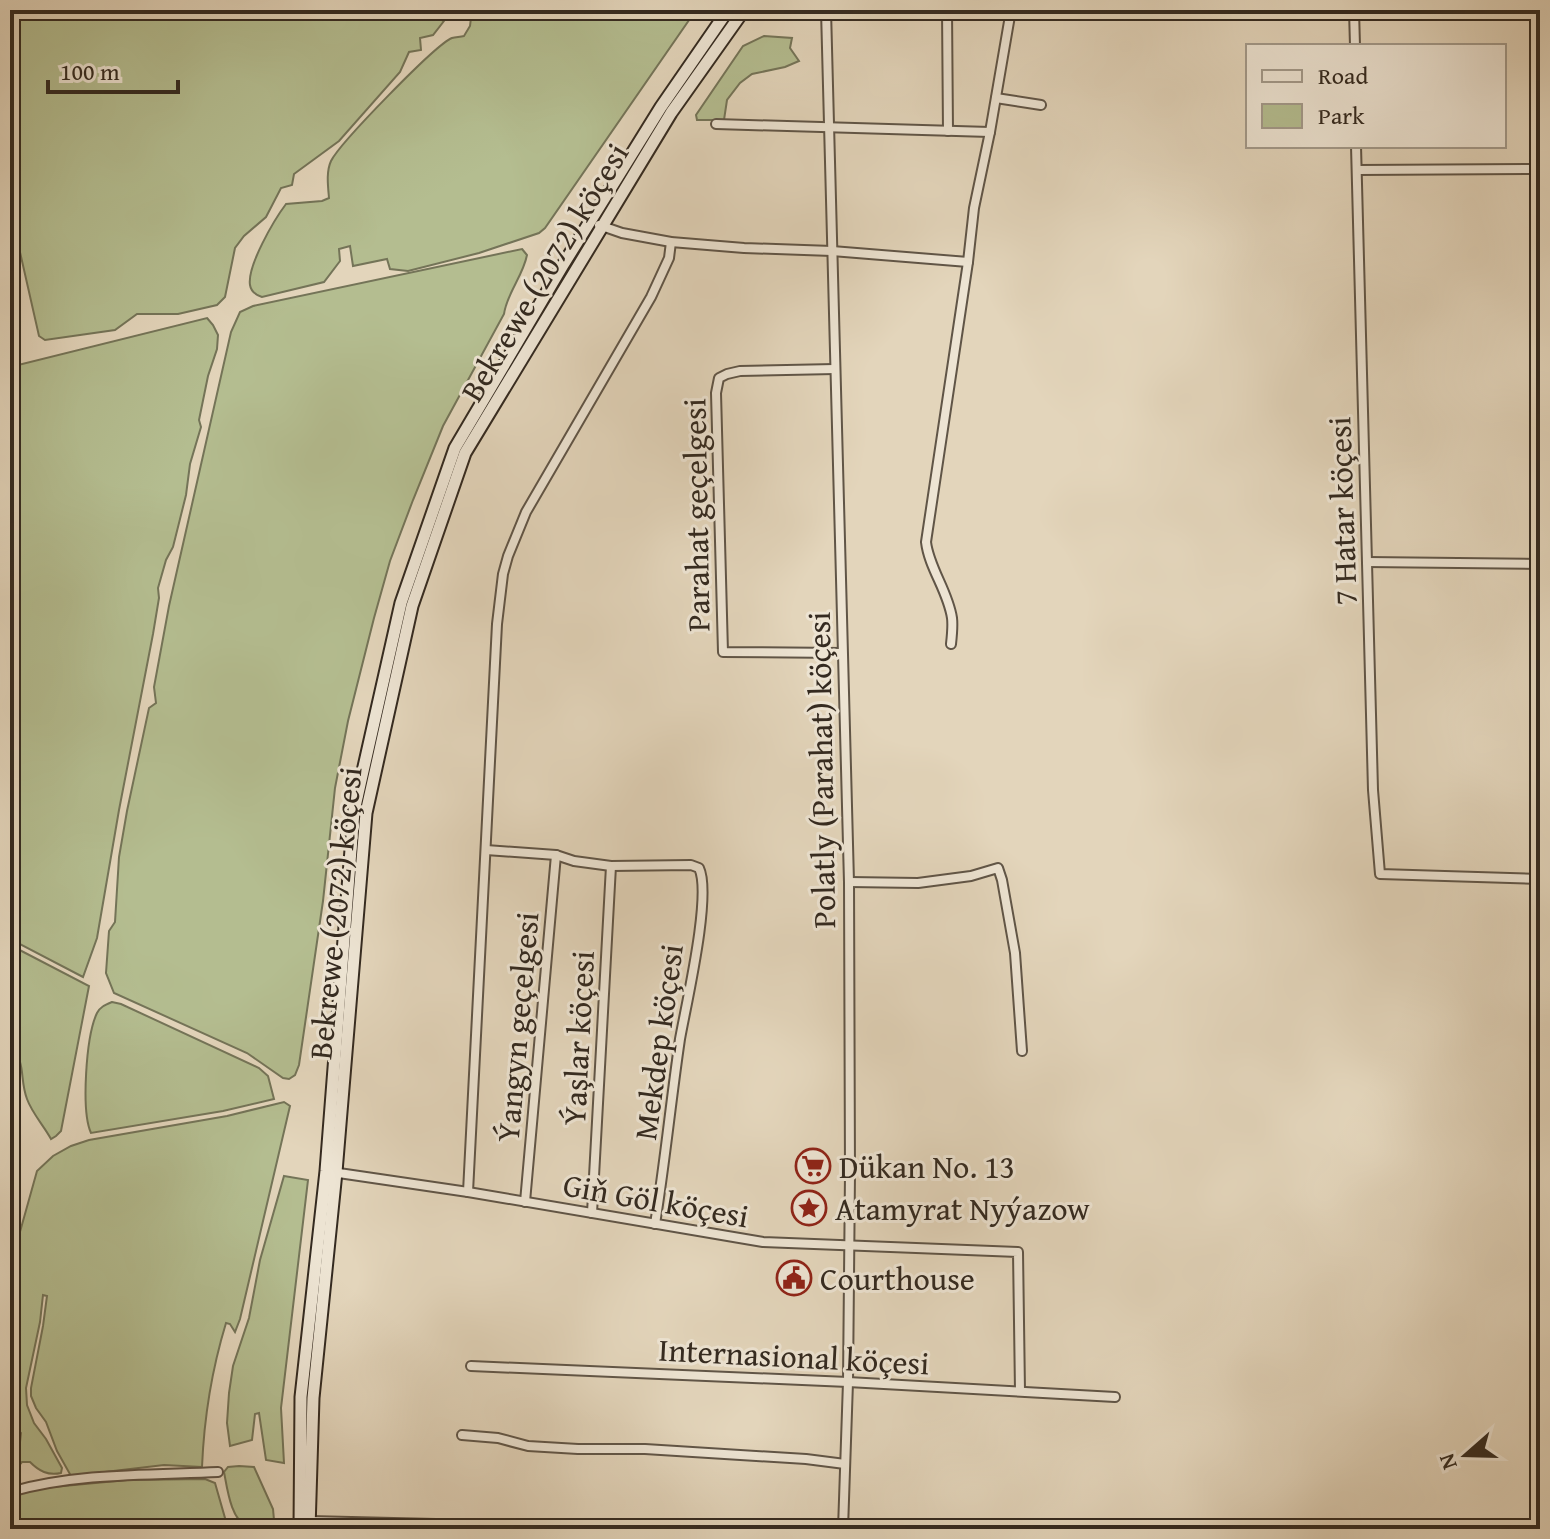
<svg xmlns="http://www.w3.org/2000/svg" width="1550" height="1539" viewBox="0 0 1550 1539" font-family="'Gentium Book Plus',serif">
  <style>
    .green { fill: #b4bd90; stroke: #747458; stroke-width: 2 }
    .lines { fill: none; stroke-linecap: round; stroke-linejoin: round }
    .minor-casing { stroke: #605547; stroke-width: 12 }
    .secondary-casing { stroke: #342a20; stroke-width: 15 }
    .minor { stroke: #ede4d3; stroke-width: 8 }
    .secondary { stroke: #ede4d3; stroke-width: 11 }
    .labels { text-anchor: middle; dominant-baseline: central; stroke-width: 6; stroke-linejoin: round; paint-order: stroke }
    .street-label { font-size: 32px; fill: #342a20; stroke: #ede4d3 }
    .poi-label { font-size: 32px; fill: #342a20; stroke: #ede4d3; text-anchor: start }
  </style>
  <rect width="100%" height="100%" fill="#e3d5bb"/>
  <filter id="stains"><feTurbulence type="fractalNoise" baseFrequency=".0025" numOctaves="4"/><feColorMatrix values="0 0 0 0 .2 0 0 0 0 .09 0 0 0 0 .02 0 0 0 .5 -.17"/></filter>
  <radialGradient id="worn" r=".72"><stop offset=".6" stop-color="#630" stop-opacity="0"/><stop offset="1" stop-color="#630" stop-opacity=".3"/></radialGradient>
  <!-- green -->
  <g class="green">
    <path d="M10,10H410L431,15L444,21L433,35L420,38L421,50L409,52L400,72L339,141L294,174L292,185L281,188L266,217L244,236L235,248L225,297L217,305L178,314H137L115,330L45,340L39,336L10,208Z"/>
    <path d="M472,10H696L545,228L539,233L479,253L408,271L390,269L387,259L353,266L350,246L339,249L340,261L324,282L262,297C256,295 251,292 250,285C247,266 274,220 286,204L322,201L329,198C328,186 326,172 331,161C340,143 435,45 452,38C456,37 460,37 464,36L470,26Z"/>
    <path d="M764,36L792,38L790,48L799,61L785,67L752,74L740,83L727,100L724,120H697L696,115L743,46Z"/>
    <path d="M522,249L527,255C523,276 507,293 504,314L443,426L413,500L390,561L374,618L348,721L335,788L323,901L299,1065L295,1075L289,1079L283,1078L247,1053L114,993L106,973L109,931L115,922L119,857L127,811L149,708L156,703L154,687L169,606L231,332L240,312L253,306Z"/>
    <path d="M207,318L213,325L218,335L217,349L208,376L199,420L201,427L190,464L186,495L173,547L166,560L158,588L159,598L153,634L119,810L97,938L83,977L10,939V367Z"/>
    <path d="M10,945L89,986L61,1131L56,1136L51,1139C44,1126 32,1113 27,1099C19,1077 27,1065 10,1044Z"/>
    <path d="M112,1002L121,1004L259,1068L268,1076L274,1099L223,1111L91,1133C81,1111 86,1036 97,1013C100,1007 105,1005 112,1002Z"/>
    <path d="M284,1102L290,1106L240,1319L235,1332L230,1324L226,1323C212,1369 204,1419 202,1467L164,1465L71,1476L57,1451L46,1422L36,1408L31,1396V1388L43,1326L47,1296L43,1295L40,1322L26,1388L27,1405L34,1423L46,1439L62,1468L61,1473C48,1476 39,1471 30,1462H22L16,1469L10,1486V1440L20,1442L21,1433L10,1426V1245L18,1239L37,1171L53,1156L71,1146L89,1140L227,1116Z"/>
    <path d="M284,1176L308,1180L281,1408L284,1463L266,1460L259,1413L255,1414L252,1440L230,1446L227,1423L229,1393L233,1366L249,1318L260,1260Z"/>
    <path d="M239,1466L254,1467L273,1509L274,1520C266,1523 256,1528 248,1526C231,1522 227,1487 224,1472L228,1467Z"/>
    <path d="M205,1479L215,1483L225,1518V1529H10C10,1506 8,1496 32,1489L127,1480Z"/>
  </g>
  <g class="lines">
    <!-- minor casing -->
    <g class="minor-casing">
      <g id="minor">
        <path d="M826,10L849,882L850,1173L848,1382L843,1529"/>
        <path d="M947,10L948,131"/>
        <path d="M1354,10L1355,46"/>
        <path d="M996,98L1041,105"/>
        <path d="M716,124L990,132"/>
        <path d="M1356,146L1373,790L1380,874L1540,879"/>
        <path d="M1357,170L1540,169"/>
        <path d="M599,225L622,233L671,242L744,248L832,251L968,262"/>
        <path d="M835,369L740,371L727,374L719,378L716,393L723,652L842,653"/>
        <path d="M1367,562L1540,564"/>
        <path d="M951,644C952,635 953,626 952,618C948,591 929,568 926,542L968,262L974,208L990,132L1011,10"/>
        <path d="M486,850L556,855L574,861L611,866L691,865L699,868C712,895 686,1005 680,1039C671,1100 665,1162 655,1224"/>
        <path d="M849,882L918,883L971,876L998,868L1002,880L1015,953L1022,1051"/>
        <path d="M332,1172L468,1192L763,1242L1018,1252L1020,1391"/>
        <path d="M468,1192L497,624L503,574L508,556L526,512L651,297L669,258L671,242"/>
        <path d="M525,1202L556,855"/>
        <path d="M592,1213L611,866"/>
        <path d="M471,1366L848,1382L1115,1397"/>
        <path d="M462,1435L498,1438L528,1446L578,1449H645L806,1459L845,1464"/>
        <path d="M10,1492C75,1473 150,1475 218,1472"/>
        <path d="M309,1521L641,1529"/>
      </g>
    </g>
    <!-- secondary casing -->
    <g class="secondary-casing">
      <g id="secondary">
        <path d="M300,1529L301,1397L326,1171L354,811L401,603L455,448L563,265L661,107L728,10"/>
        <path d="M309,1529L313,1398L336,1172L366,813L412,606L465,453L671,113L744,10"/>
      </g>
    </g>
    <!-- minor -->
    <use href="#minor" class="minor"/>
    <!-- secondary -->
    <use href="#secondary" class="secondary"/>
  </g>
  <!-- icons -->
  <defs>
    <g id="supermarket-ring" transform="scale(1.8)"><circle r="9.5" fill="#ede4d3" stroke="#8f2418" stroke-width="1.5"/><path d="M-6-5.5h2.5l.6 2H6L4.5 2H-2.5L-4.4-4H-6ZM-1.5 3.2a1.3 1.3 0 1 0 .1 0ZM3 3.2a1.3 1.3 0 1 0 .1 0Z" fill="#8f2418"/></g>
    <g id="sight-ring" transform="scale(1.8)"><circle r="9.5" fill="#ede4d3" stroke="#8f2418" stroke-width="1.5"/><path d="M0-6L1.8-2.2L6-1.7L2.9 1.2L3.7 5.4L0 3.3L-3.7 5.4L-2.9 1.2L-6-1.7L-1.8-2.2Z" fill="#8f2418"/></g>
    <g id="civic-ring" transform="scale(1.8)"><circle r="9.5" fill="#ede4d3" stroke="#8f2418" stroke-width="1.5"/><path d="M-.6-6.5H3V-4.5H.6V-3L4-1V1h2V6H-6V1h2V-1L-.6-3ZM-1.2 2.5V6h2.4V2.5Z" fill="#8f2418"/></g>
  </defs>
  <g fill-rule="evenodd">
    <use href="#supermarket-ring" x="813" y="1166"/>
    <use href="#sight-ring" x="809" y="1208"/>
    <use href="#civic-ring" x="794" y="1278"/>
  </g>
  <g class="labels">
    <!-- street labels -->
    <g class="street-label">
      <text transform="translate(544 272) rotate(-59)">Bekrewe (2072) köçesi</text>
      <text transform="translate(1342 511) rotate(-92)">7 Hatar köçesi</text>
      <text transform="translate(696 515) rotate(-91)">Parahat geçelgesi</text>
      <text transform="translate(821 770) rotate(-91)">Polatly (Parahat) köçesi</text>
      <text transform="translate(335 913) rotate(-84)">Bekrewe (2072) köçesi</text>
      <text transform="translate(517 1027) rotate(-85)">Ýangyn geçelgesi</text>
      <text transform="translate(578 1038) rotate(-87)">Ýaşlar köçesi</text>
      <text transform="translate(658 1042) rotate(-82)">Mekdep köçesi</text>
      <text transform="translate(656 1200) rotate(10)">Giň Göl köçesi</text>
      <text transform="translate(794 1356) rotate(3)">Internasional köçesi</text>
    </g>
    <!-- poi labels -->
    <g class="poi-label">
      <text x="839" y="1166">Dükan No. 13</text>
      <text x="835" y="1208">Atamyrat Nyýazow</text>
      <text x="820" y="1278">Courthouse</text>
    </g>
  </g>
  <!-- margin -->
  <rect width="1550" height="1539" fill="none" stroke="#e3d5bb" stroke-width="40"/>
  <rect x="12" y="12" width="1526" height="1515" fill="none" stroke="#342a20" stroke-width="4"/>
  <rect x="20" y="20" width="1510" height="1499" fill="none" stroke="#342a20" stroke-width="2"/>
  <!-- legend -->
  <rect x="1246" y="44" width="260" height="104" fill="#ede4d3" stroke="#a39a8b" stroke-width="2"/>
  <rect x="1262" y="70" width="40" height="12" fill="#ede4d3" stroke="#a39a8b" stroke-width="2"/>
  <text x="1318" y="84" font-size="24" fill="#342a20">Road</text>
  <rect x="1262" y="104" width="40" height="24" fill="#b4bd90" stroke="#a39a8b" stroke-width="2"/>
  <text x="1318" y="124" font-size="24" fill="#342a20">Park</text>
  <!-- north arrow -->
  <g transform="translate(1466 1455) rotate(250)" stroke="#ede4d3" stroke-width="6" paint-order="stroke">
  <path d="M0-6L14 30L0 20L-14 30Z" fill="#342a20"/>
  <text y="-12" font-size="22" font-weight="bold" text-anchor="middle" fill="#342a20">N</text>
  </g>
  <!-- scale -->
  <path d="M48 80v12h130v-12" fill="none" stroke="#342a20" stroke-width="4"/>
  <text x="60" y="80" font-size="24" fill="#342a20" stroke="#ede4d3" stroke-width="6" paint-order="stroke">100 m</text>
  <rect width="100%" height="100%" filter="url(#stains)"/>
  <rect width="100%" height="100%" fill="url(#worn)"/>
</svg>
